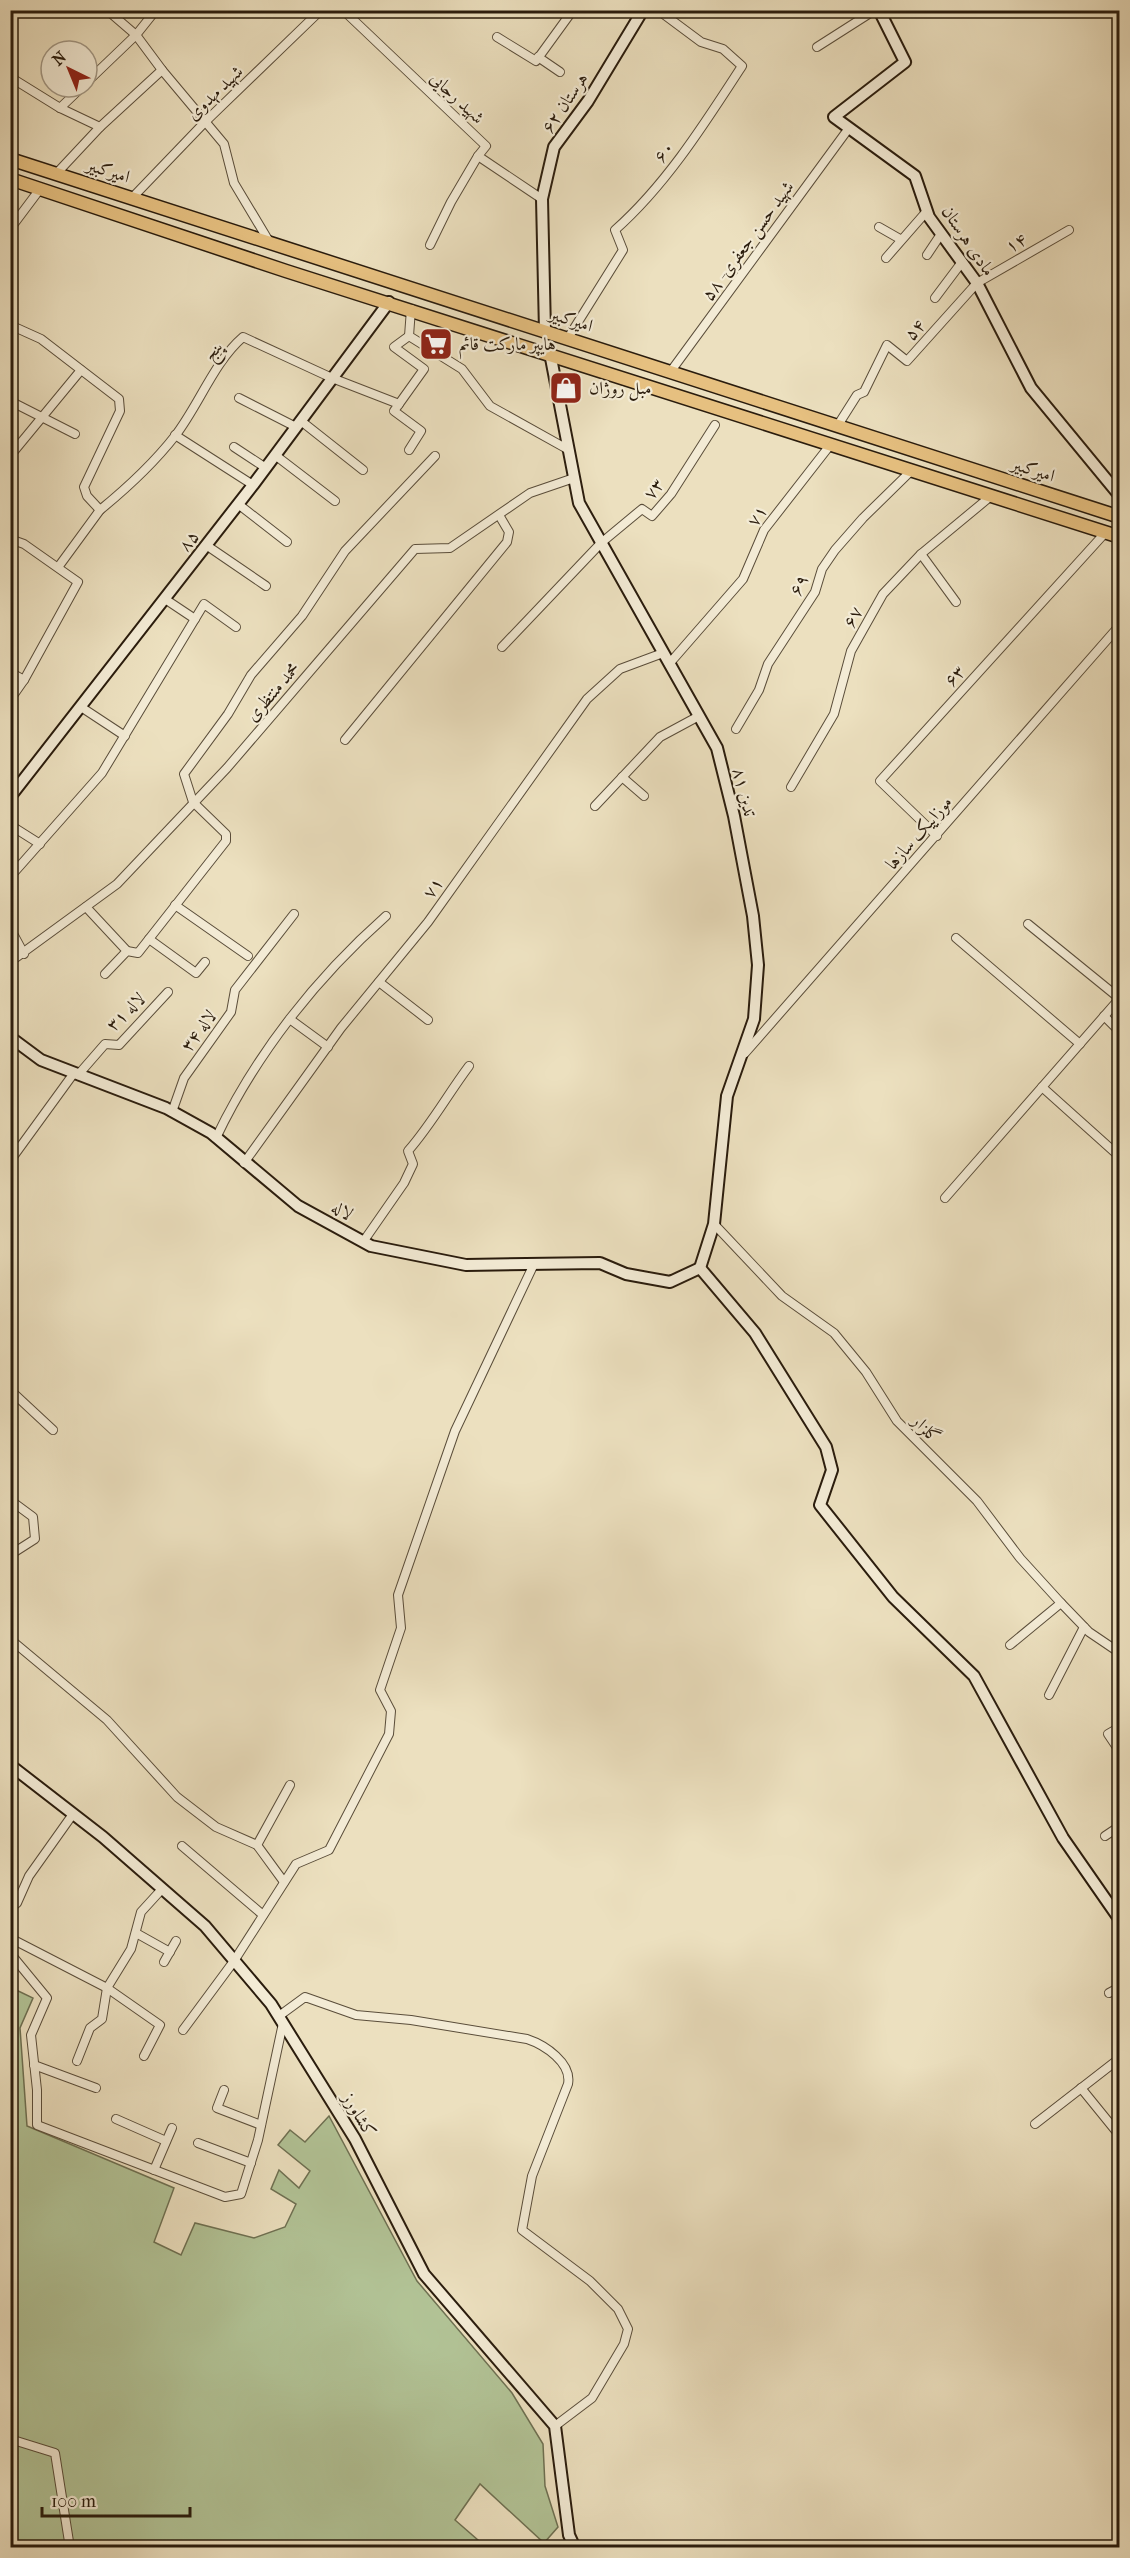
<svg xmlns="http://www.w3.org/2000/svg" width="1130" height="2558" viewBox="0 0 1130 2558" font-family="'IM FELL French Canon',Amiri,serif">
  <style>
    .green { fill: #b2c396; stroke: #6e7052; stroke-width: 1.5 }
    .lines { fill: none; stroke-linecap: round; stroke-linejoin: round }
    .street-casing { stroke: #5a4d3a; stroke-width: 10 }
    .secondary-casing { stroke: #2a1c0d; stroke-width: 14 }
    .primary-casing { stroke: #2a1c0d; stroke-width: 15 }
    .street { stroke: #f3ebd5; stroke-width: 8 }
    .secondary { stroke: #f3ebd5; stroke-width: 10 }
    .primary { stroke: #e6c080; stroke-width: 12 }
    .labels { text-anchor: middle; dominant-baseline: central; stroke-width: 4.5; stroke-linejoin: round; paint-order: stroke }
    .street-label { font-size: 18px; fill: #2a1c0d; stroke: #f3ebd5 }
    .poi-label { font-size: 18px; fill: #2a1c0d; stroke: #f3ebd5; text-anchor: start }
  </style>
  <rect width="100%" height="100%" fill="#ece0bf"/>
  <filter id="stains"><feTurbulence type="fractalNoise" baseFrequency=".00333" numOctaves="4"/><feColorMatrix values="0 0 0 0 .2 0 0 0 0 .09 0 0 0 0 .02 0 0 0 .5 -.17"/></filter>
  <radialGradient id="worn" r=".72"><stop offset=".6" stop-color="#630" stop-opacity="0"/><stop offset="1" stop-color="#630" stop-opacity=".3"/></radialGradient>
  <!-- green -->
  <path class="green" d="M10,1987L33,1998L20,2028L27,2126L174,2188L154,2242L181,2255L195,2223L254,2238L285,2227L296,2204L271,2189L279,2170L299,2188L310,2171L278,2145L290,2130L305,2142L329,2116L417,2281L512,2393L543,2444L545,2486L558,2527L544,2543L480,2484L455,2520L486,2547H11Z"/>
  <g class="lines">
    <!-- street casing -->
    <g class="street-casing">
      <g id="street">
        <path d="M107,10L136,35L162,70L224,144L234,183L270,243"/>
        <path d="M343,10L486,146L478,156L542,199"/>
        <path d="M497,37L536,61L573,10"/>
        <path d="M817,47L875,10"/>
        <path d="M538,57L560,72"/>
        <path d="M10,77L60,108L100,127"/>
        <path d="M87,82L136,35L156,10"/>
        <path d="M60,108L82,87"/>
        <path d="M56,174L100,127L162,70"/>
        <path d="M132,198L205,122L321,10"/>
        <path d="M879,227L900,239"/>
        <path d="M10,229L40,189"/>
        <path d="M430,245L451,202L478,156"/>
        <path d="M927,255L941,234"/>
        <path d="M886,258L927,211"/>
        <path d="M935,298L962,262"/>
        <path d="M411,309L409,336L462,369L490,406L569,450"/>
        <path d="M10,325L41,339L119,399L120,411L84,487L87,496L100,510C127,488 153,464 175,436C199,405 214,362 243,337L332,378L399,404"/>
        <path d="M409,336L394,347L424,369L394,411L421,431L409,450"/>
        <path d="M568,338L623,250L615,230C666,185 705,123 742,66L723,49L701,42L658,10"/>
        <path d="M671,371L849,128"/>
        <path d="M239,398L296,427"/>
        <path d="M10,401L75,434"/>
        <path d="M301,421L363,470"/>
        <path d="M838,425L857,395L864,392L887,345L907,361L977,283L1069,230"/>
        <path d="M175,435L253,485"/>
        <path d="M234,447L266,468"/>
        <path d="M275,455L335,501"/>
        <path d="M10,456L81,370"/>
        <path d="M238,504L287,542"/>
        <path d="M10,539L24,544L78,582L24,680L10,700"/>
        <path d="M206,545L266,586"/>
        <path d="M921,554L956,602"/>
        <path d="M59,566L100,510"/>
        <path d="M165,599L195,619"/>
        <path d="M502,647L601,543L642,509L652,516L671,494L715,425"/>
        <path d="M669,664L743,579L764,530L831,444"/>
        <path d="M10,672L24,680"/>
        <path d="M81,707L125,736"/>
        <path d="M736,729L759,690L768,664L815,592L822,569L835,550L863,518L912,470"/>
        <path d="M345,740L507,542L509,532L499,515"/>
        <path d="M622,777L644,796"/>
        <path d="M791,787L834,714L851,651L883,594L921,554L991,496"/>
        <path d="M595,806L660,737L699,716"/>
        <path d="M10,825L40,844"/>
        <path d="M937,836L880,781L1105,533"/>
        <path d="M10,877L102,773L204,604L236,627"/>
        <path d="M175,905L248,956"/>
        <path d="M86,907L127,951"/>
        <path d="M1028,924L1119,998"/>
        <path d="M10,928L24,954"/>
        <path d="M956,938L1080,1044"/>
        <path d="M149,939L196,973L205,962"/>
        <path d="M10,962L117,884L227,768L415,549L450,548L530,493L574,478"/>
        <path d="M105,974L127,951L138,953L226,841V834L193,802L184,774L228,714L251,675L302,616L345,551L435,456"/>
        <path d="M379,982L428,1020"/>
        <path d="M1104,1016L1120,1032"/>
        <path d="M291,1020L328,1047"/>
        <path d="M745,1053L1120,625"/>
        <path d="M78,1075L105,1044L119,1045L168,992"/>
        <path d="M1042,1087L1120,1157"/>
        <path d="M172,1112L184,1078L231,1012L235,990L294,914"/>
        <path d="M216,1138C256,1054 316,978 386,916"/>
        <path d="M10,1161L74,1073"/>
        <path d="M244,1163L341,1028L428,922L587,699L620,669L663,653"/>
        <path d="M945,1198L1120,998"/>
        <path d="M714,1224L782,1296L834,1333L866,1372L897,1421L977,1501L1020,1558L1061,1603L1089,1632L1120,1653"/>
        <path d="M363,1242L404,1183L413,1164L408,1151C431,1125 448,1094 469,1066"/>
        <path d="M10,1390L53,1430"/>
        <path d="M10,1500L33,1517L35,1539L10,1555"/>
        <path d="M10,1639L107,1720L177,1797L216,1827L257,1845L284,1882"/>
        <path d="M1010,1645L1061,1603"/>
        <path d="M1049,1695L1084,1627"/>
        <path d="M1120,1727L1108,1734L1120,1752"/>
        <path d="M1105,1836L1120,1826"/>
        <path d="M257,1845L290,1785"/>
        <path d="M182,1846L263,1915"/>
        <path d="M10,1909L17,1903L29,1876L73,1814"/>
        <path d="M136,1933L170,1952"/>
        <path d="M10,1938L107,1988L160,2025L144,2056"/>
        <path d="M10,1953L47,1998L31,2035L37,2090V2125L225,2197L241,2194L258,2140L283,2023"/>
        <path d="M164,1962L176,1941"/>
        <path d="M1109,1993L1120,1987"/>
        <path d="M279,2016L305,1997L356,2015L411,2020L527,2039C545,2045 572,2063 568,2084L532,2176L522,2230L590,2281L618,2309L628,2329L624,2344L592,2398L555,2426"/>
        <path d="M183,2030L234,1961L296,1864L329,1850L389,1734L391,1711L380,1690L401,1628L398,1595L455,1431L534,1264"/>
        <path d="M77,2061L90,2028L102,2019L107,1988L131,1949L141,1912L162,1889"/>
        <path d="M34,2065L96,2088"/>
        <path d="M1081,2088L1120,2136"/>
        <path d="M224,2090L217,2108L261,2125"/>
        <path d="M116,2119L166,2141"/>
        <path d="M1035,2124L1120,2058"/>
        <path d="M198,2143L251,2163"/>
        <path d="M154,2170L172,2128"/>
        <path d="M10,2439L55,2453L70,2548"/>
      </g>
    </g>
    <!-- secondary casing -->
    <g class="secondary-casing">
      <g id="secondary">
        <path d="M879,10L905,62L834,117L915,176L929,217L977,283L1031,388L1120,496"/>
        <path d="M545,331L542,199L554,147L588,101L643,10"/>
        <path d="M550,353L579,503L717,748L734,816L753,916L758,965L754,1019L727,1096L714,1224L700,1268"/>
        <path d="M10,797L253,485L389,302"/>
        <path d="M10,1037L41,1060L166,1108L211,1133L298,1206L371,1246L466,1265L600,1263L626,1274L670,1282L700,1268"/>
        <path d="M700,1268L755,1333L826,1447L832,1470L820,1505L893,1597L974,1676L1063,1838L1120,1920"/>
        <path d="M10,1765L103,1837L205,1926L271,2004L355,2139L424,2274L555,2426L569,2535L575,2548"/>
      </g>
    </g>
    <!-- primary casing -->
    <g class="primary-casing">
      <g id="primary">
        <path d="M10,159L1120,517"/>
        <path d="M10,179L286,271L1120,537"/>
      </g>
    </g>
    <!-- street -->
    <use href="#street" class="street"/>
    <!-- secondary -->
    <use href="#secondary" class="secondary"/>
    <!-- primary -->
    <use href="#primary" class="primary"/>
  </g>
  <!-- icons -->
  <defs>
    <g id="supermarket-square" transform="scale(1.725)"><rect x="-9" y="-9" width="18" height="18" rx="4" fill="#8f2418" stroke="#f3ebd5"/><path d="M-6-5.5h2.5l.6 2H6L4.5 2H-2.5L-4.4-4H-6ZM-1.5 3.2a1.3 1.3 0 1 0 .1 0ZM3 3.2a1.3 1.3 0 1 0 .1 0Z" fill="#fff"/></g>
    <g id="shop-square" transform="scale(1.725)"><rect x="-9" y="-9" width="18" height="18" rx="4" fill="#8f2418" stroke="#f3ebd5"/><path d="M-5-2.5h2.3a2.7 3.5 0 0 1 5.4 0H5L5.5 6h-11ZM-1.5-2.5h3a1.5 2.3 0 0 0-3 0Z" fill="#fff"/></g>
  </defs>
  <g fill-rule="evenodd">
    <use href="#supermarket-square" x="436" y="344"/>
    <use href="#shop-square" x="566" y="388"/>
  </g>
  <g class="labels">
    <!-- street labels -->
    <g class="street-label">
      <text transform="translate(215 93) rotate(-44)">شهید مهدوی</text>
      <text transform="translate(457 98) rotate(43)">شهید رجایی</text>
      <text transform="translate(565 103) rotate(-56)">هرستان ۶۲</text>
      <text transform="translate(664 152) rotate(-53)">۶۰</text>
      <text transform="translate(108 171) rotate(18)">امیرکبیر</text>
      <text transform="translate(748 241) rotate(-54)">شهید حسن جعفری- ۵۸</text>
      <text transform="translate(968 241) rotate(56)">مادی هرستان</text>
      <text transform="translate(1016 243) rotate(-30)">۱۴</text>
      <text transform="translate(571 320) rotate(18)">امیرکبیر</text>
      <text transform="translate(915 330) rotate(-48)">۵۴</text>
      <text transform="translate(213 351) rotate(-55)">پنج</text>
      <text transform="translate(1033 470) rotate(18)">امیرکبیر</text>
      <text transform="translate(654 489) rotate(-52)">۷۳</text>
      <text transform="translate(757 516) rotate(-56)">۷۱</text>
      <text transform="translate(189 541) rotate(-52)">۸۵</text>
      <text transform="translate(799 585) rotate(-64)">۶۹</text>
      <text transform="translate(853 617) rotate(-61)">۶۷</text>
      <text transform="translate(955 676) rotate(-48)">۶۳</text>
      <text transform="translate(273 692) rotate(-49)">محمد منتظری</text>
      <text transform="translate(744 792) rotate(76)">تدین ۸۱</text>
      <text transform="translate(919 833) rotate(-49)">موزاییک سازها</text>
      <text transform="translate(433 888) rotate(-55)">۷۱</text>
      <text transform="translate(126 1012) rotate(-44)">لاله ۳۱</text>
      <text transform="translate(199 1031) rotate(-53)">لاله ۳۴</text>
      <text transform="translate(342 1211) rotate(28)">لاله</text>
      <text transform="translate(926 1429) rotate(45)">گلزار</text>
      <text transform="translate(359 2115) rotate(59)">کشاورز</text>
    </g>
    <!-- poi labels -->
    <g class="poi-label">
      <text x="459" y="344">هایپر مارکت قائم</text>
      <text x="589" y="388">مبل روژان</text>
    </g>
  </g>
  <!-- margin -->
  <rect width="1130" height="2558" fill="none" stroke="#ece0bf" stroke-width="36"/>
  <rect x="12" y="12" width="1106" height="2534" fill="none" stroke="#2a1c0d" stroke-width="3"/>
  <rect x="18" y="18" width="1094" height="2522" fill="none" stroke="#2a1c0d" stroke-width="1.5"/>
  <!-- north arrow -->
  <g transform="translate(69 69) rotate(317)"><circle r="28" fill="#f3ebd5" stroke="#a39885" stroke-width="1.5"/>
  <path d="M0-4.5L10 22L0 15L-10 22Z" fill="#8f2418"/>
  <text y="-9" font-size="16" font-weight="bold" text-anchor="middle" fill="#2a1c0d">N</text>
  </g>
  <!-- scale -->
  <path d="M42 2507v9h148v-9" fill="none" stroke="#2a1c0d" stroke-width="3"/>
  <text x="51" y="2507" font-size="18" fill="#2a1c0d" stroke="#f3ebd5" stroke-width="4.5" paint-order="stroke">100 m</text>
  <rect width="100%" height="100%" filter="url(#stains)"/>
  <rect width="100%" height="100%" fill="url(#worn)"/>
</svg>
